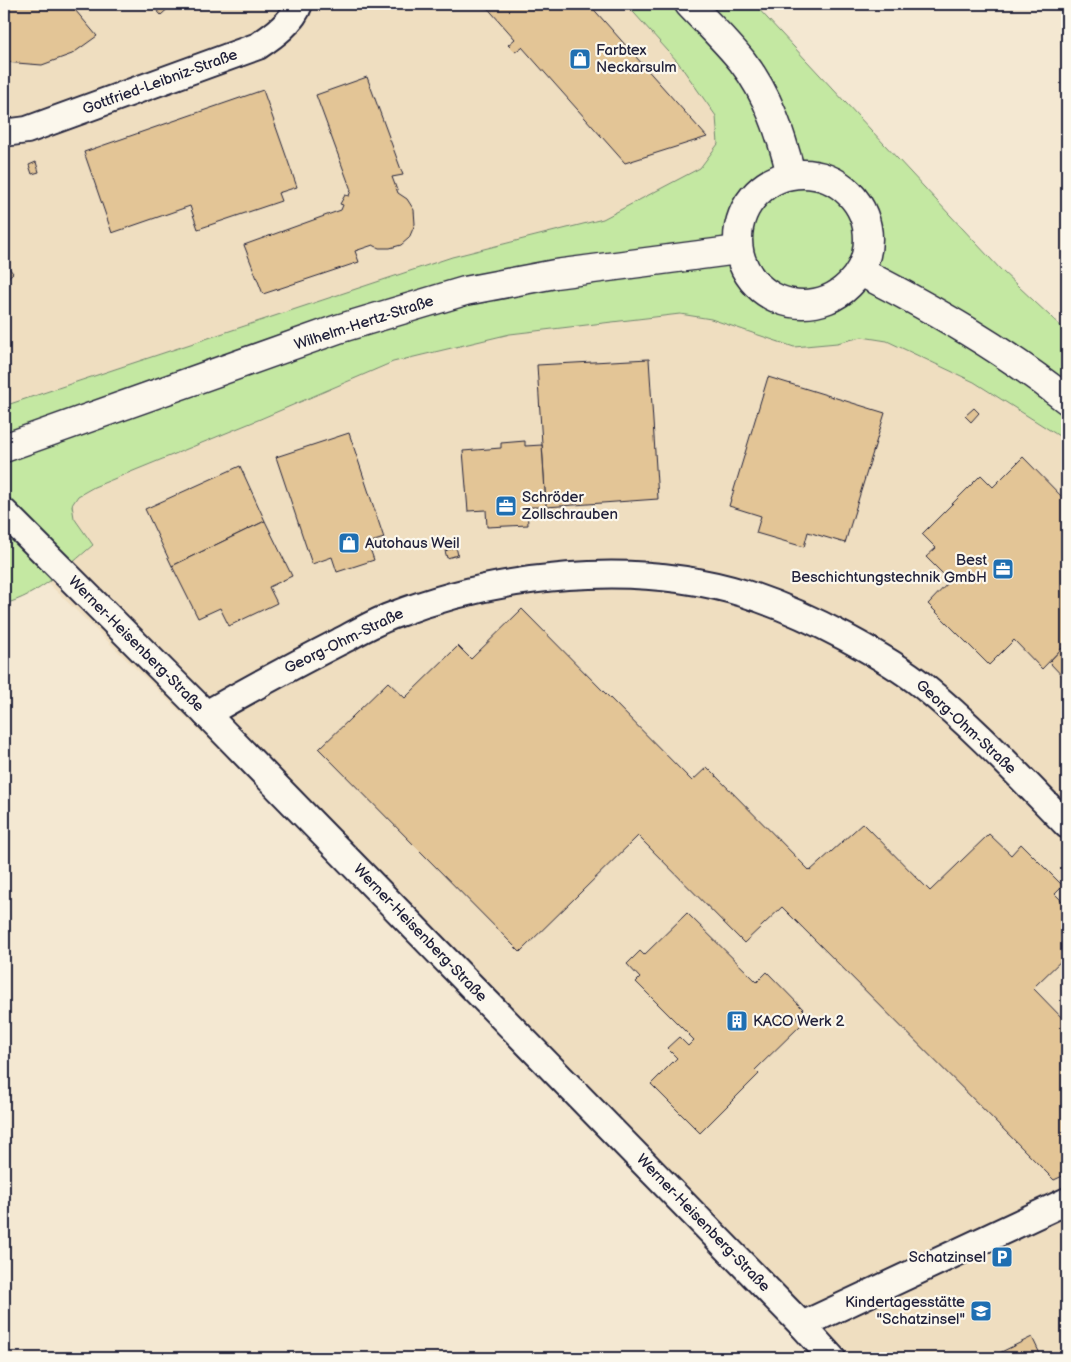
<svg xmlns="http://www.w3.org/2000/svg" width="1071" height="1362" viewBox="0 0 1071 1362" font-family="'Balsamiq Sans',sans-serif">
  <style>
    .built { fill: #efdec0 }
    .green { fill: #c4e8a2; stroke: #73856e }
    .building { fill: #e3c596; stroke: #22223b }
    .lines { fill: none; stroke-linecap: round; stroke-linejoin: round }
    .minor-casing { stroke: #22223b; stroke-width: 30 }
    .secondary-casing { stroke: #22223b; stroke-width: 31 }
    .minor { stroke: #fbf7ec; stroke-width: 26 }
    .secondary { stroke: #fbf7ec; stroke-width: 28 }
    .labels { text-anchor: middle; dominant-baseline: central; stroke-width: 4.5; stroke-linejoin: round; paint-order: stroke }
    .poi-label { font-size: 15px; fill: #22223b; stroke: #fbf7ec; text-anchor: start }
    .street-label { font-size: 15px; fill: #22223b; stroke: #fbf7ec }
  </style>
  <rect width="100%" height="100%" fill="#f4e8d2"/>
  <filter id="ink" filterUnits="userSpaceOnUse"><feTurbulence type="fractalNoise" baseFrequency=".02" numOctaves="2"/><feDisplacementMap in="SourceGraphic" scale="10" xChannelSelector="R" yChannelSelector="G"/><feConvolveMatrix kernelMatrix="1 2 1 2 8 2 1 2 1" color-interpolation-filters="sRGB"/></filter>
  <g filter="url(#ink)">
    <!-- built -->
    <g class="built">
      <path d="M4,4H626L677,61L716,116L718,144L700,168L603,219L452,257L4,406Z"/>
      <path d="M680,314L711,319L794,347L837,343L862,337L887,341L974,382L1067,441V1358H843L48,583L93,545L74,518L72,505L78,496L94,487L258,420L393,362L510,334Z"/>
    </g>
    <!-- green -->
    <path class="green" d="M626,4H754L1002,271L1067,332V441L974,382L887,341L862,337L837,343L794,347L711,319L680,314L510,334L393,362L258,420L94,487L78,496L72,505L74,518L93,545C66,568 39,595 4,604V406L452,257L603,219L700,168L718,144L716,116L677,61Z"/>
    <!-- building -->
    <g class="building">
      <path d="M4,4H70L97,36L72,54L42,65L4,62Z"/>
      <path d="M151,4H173L161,15Z"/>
      <path d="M484,4H589L707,137L625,163L522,47L515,52L508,45L515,39Z"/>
      <path d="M367,77L403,175L392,177L398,193L407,199L414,210L415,224L409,238L401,245L390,248H379L373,245L355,251L359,262L263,294L244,245L341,210L343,205L340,204L345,195L349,196L351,190L316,95Z"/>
      <path d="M263,90L297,187L278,193L281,201L198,229L190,206L112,233L84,152Z"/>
      <path d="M36,162L39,172L32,174L29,165Z"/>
      <path d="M4,262L13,273L4,281Z"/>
      <path d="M649,359L658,499L546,507L537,365Z"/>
      <path d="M768,377L885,413L845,543L808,532L804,547L756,533L761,516L729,506Z"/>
      <path d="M974,408L979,413L971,422L965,416Z"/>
      <path d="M349,433L384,538L368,543L374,560L337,572L332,557L312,564L276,457Z"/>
      <path d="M525,441V446L542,445L546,507H527L528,525L487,527L486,510L468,511L463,451L501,448V443Z"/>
      <path d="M1023,457L1067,502V643L1042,669L1014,640L989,665L928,604L950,581L926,557L936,548L922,534L981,475L993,487Z"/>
      <path d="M240,466L265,521L172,566L145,509Z"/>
      <path d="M265,521L292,576L269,587L277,603L229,626L220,608L198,618L172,566Z"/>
      <path d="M456,547L458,555L447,558L445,551Z"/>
      <path d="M522,609L692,781L707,767L810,871L863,823L930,891L989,834L1011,855L1021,844L1063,886L1055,894L1067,906V955L1033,988L1067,1023V1174L1054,1180L782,907L744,943L638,836L520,952L319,749L388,682L405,698L458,646L471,659Z"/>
      <path d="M1067,643V681L1049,662Z"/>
      <path d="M687,913L757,982L767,972L804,1010L796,1018L802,1024L755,1070L759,1074L700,1133L651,1084L677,1058L667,1048L679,1037L688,1046L694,1040L636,982L640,978L627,964L640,951L644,955Z"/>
      <path d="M1032,1337L1042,1358H989Z"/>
    </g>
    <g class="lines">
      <!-- minor casing -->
      <g class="minor-casing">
        <g id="minor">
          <path d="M4,133L27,130L258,46C273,36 293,22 299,4"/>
          <path d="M4,512L206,714L802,1325L832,1358"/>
          <path d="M206,714C250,689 294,665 339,642C356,633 373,623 391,616C499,574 635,559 746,594C780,605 813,620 845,637C871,651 900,667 923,686C975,728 1021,778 1067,825"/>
          <path d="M802,1325L1067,1201"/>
        </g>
      </g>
      <!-- secondary casing -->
      <g class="secondary-casing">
        <g id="secondary">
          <path d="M689,4C707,23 726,41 742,61C768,94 781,134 791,174"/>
          <circle cx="803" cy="239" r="65"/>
          <path d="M861,272C933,309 1003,349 1067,400"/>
          <path d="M4,448L338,329L465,291L555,274L738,250"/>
        </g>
      </g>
      <!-- minor -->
      <use href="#minor" class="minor"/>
      <!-- secondary -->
      <use href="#secondary" class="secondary"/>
    </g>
  </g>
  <!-- icons -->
  <defs>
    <g id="shop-square" transform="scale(1.125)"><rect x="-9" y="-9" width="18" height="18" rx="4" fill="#1f6fb2" stroke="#fbf7ec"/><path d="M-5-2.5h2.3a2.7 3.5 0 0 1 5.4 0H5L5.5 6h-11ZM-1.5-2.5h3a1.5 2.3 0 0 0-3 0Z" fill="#fff"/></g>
    <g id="office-square" transform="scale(1.125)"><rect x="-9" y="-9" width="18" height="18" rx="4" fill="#1f6fb2" stroke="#fbf7ec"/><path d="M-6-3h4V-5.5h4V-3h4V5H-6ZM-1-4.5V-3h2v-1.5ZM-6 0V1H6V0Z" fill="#fff"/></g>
    <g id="building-square" transform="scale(1.125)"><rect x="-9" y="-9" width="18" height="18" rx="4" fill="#1f6fb2" stroke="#fbf7ec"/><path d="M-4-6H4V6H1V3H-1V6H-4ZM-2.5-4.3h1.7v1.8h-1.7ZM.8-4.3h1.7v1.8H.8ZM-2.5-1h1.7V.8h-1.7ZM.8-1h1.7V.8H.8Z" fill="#fff"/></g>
    <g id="parking-square" transform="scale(1.125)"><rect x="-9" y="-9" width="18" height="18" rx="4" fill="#1f6fb2" stroke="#fbf7ec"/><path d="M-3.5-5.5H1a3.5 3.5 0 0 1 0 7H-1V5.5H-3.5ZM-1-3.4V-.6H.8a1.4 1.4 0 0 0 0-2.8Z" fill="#fff"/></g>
    <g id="school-square" transform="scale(1.125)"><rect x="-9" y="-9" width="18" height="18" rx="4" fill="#1f6fb2" stroke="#fbf7ec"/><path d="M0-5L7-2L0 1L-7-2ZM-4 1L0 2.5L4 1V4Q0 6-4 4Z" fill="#fff"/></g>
  </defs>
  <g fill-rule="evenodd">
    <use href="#shop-square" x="580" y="59"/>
    <use href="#office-square" x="506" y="506"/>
    <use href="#shop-square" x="349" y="543"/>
    <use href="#office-square" x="1003" y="569"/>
    <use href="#building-square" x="737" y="1021"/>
    <use href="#parking-square" x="1002" y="1257"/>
    <use href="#school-square" x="981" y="1311"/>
  </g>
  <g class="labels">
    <!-- poi labels -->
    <g class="poi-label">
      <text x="596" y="50">Farbtex<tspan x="596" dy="17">Neckarsulm</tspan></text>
      <text x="522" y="497">Schröder<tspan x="522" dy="17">Zollschrauben</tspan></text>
      <text x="365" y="543">Autohaus Weil</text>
      <text x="987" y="560" text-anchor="end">Best<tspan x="987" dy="17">Beschichtungstechnik GmbH</tspan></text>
      <text x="753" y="1021">KACO Werk 2</text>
      <text x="986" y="1257" text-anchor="end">Schatzinsel</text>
      <text x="965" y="1302" text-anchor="end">Kindertagesstätte<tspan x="965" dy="17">"Schatzinsel"</tspan></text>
    </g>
    <!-- street labels -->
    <g class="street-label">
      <text transform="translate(160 82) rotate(-20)">Gottfried-Leibniz-Straße</text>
      <text transform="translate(364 323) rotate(-18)">Wilhelm-Hertz-Straße</text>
      <text transform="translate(344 641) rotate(-26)">Georg-Ohm-Straße</text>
      <text transform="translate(136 644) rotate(45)">Werner-Heisenberg-Straße</text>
      <text transform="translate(966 727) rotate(43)">Georg-Ohm-Straße</text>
      <text transform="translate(420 933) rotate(46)">Werner-Heisenberg-Straße</text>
      <text transform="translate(703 1223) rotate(46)">Werner-Heisenberg-Straße</text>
    </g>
  </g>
  <!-- margin -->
  <rect width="1071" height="1362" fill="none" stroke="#fbf7ec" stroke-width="20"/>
  <rect x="10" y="10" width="1051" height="1342" fill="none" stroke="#22223b" stroke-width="2" filter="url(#ink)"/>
</svg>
